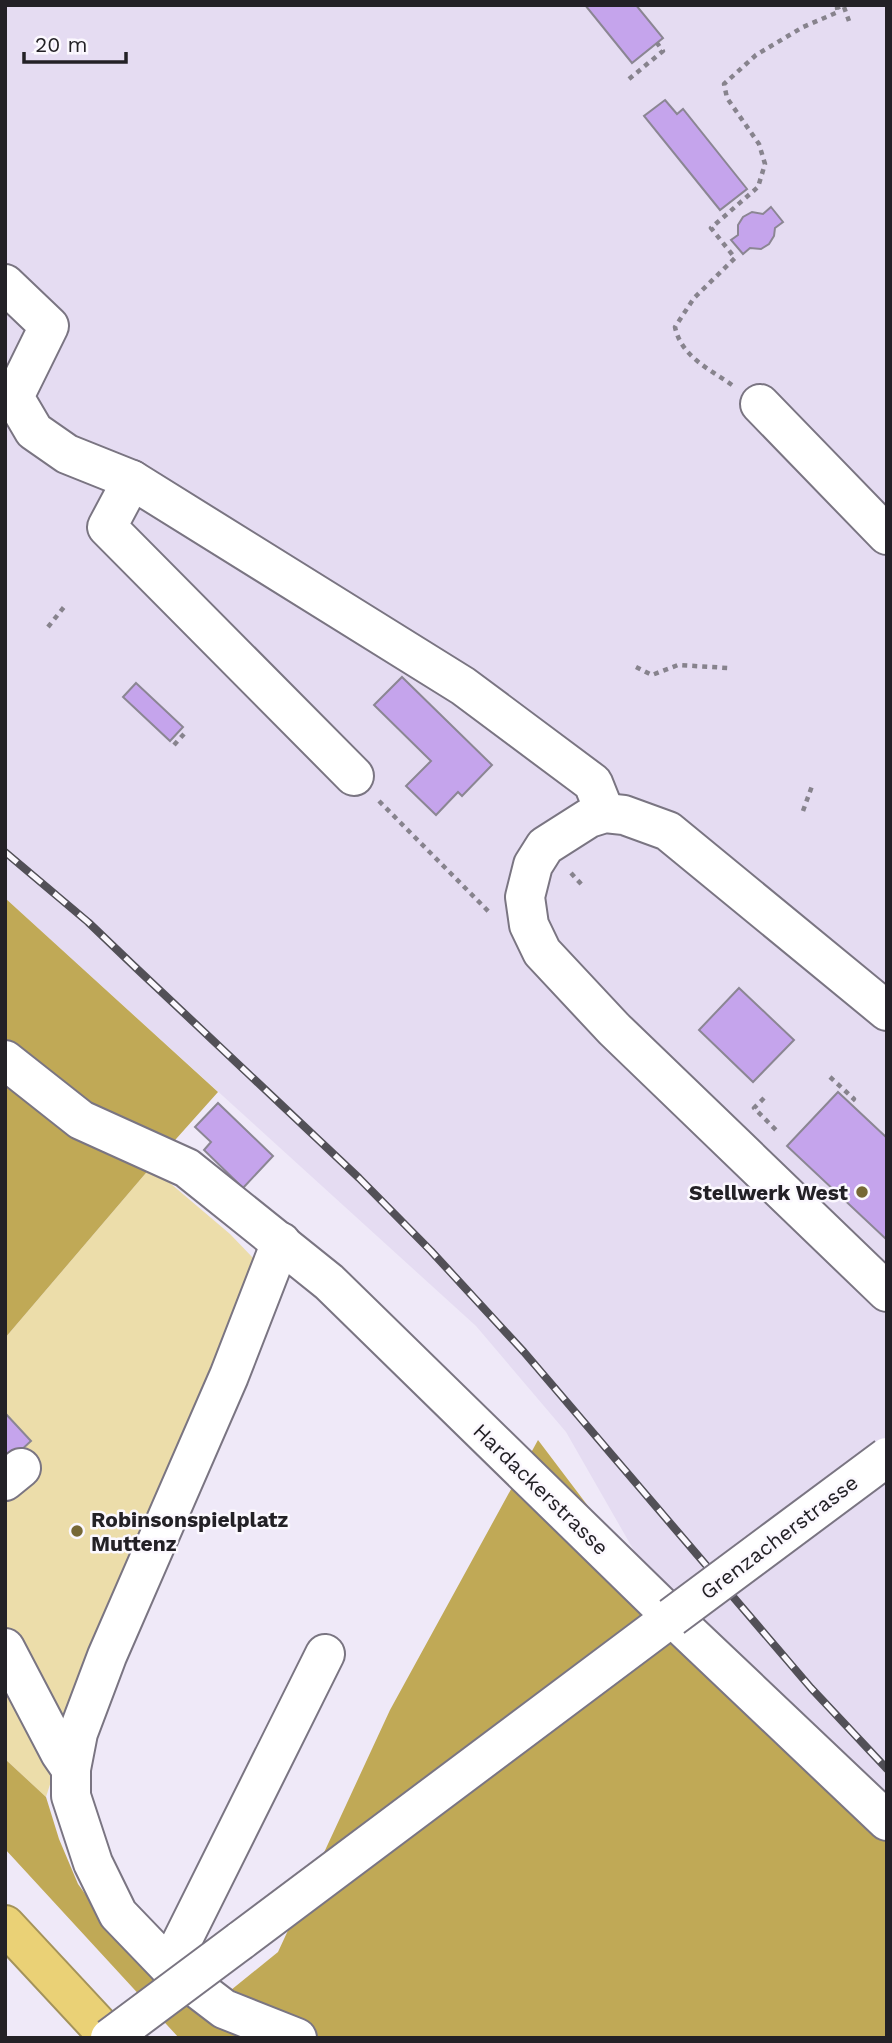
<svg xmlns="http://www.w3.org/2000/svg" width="892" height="2043" viewBox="0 0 892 2043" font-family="'Work Sans',sans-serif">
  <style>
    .built { fill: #e5dcf2 }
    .green { fill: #ecddaa }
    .forest { fill: #c0a956 }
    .building { fill: #c5a4ec; stroke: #8b8693; stroke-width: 2 }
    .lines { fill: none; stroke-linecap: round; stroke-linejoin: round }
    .minor-casing { stroke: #7a7582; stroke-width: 42 }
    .highway-casing { stroke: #a4935a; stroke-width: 42 }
    .path { stroke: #87838d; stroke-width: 4.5; stroke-dasharray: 5 5; stroke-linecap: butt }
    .minor { stroke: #fff; stroke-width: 38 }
    .highway { stroke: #ead176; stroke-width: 38 }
    .rail-casing { stroke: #525057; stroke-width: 8 }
    .rail { stroke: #fbf8fe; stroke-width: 5; stroke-dasharray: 16; stroke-linecap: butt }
    .minor-bridge-casing { stroke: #7a7582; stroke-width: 42; stroke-linecap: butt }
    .minor-bridge { stroke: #fff; stroke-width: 38 }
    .poi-dot { fill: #766835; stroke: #fbf8fe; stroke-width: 2.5 }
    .labels { text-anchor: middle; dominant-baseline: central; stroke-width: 5; stroke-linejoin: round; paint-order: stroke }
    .poi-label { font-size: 21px; font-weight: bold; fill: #232126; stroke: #fbf8fe; text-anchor: end }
    .street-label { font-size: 21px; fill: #232126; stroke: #fbf8fe }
  </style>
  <rect width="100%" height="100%" fill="#efe9f8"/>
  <!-- built -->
  <path class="built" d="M5,5H887V1821L672,1617L566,1432L476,1326L5,898Z"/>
  <!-- green -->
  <path class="green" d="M151,1167L230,1234L254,1259L60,1753L46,1797L5,1759V1338Z"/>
  <!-- forest -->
  <g class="forest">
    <path d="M5,898L218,1092L151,1167L5,1338Z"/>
    <path d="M538,1440L672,1617L887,1821V2038H179L5,1849V1759L46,1797L59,1839L78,1884L129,1955L199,2016L278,1952L390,1710Z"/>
  </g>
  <!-- building -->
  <g class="building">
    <path d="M585,5H636L663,38L632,63Z"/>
    <path d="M665,100L677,114L683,109L747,189L720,210L644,116Z"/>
    <path d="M771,207L783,222L775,228L774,236L769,244L761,249L750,248L743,254L731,240L738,235V225L743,217L752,212L763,214Z"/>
    <path d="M402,677L492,765L462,796L458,792L436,815L406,786L431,761L374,705Z"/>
    <path d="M136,683L183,727L170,741L123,697Z"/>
    <path d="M739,988L794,1040L753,1082L699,1030Z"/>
    <path d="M838,1092L887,1138V1240L787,1146Z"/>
    <path d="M218,1103L273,1156L243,1188L204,1150L211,1142L195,1127Z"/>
    <path d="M5,1413L31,1441L5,1465Z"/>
  </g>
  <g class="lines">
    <!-- minor casing -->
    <g class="minor-casing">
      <g id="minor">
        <path d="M5,284L49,326L14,397L34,431L67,454L132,480L463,686L593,783L605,813"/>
        <path d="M760,404L887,535"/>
        <path d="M132,480L107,527L354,776"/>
        <path d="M887,1011L668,831L624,815L605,813L589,818L545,846L533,865L525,897L529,925L542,952L614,1029L887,1292"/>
        <path d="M5,1060L81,1120L187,1168L329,1282L672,1617L887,1821"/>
        <path d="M281,1242L229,1376L107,1656L78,1733L71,1769V1796L93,1863L118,1914L169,1967L224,2009L297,2038"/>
        <path d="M5,1481L21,1468"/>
        <path d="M5,1648L60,1753L71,1769"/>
        <path d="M240,1941L672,1617"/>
        <path d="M169,1967L325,1654"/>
      </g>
    </g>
    <!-- highway casing -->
    <g class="highway-casing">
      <path id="highway" d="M5,1925L110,2038"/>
    </g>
    <!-- path -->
    <g class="path">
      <path d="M844,7L849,21"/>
      <path d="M629,79L663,51L657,43"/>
      <path d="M732,385C709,369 681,356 675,327L694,298L735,258L711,228L758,187L765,164L759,144L727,98L724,84L756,55L803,27L838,12L837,8L844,5"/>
      <path d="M48,627L64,607"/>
      <path d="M636,667L652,675L678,665L728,668"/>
      <path d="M174,745L184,734"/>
      <path d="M379,801L491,914"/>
      <path d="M803,811L812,786"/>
      <path d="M571,873L582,885"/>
      <path d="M830,1077L854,1099L850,1103"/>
      <path d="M764,1098L754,1108L778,1132"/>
    </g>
    <!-- minor -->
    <use href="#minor" class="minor"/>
    <!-- highway -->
    <use href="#highway" class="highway"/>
    <!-- rail casing -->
    <g class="rail-casing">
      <path id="rail" d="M5,852L88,922L134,966L359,1178L431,1251L524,1352L811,1688L887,1769"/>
    </g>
    <!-- rail -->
    <use href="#rail" class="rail"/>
    <!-- minor-bridge casing -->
    <g class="minor-bridge-casing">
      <g id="minor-bridge">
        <path d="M672,1617L887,1457"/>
        <path d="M110,2038L240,1941"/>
      </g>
    </g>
    <!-- minor-bridge -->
    <use href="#minor-bridge" class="minor-bridge"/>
  </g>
  <!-- markers -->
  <g class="poi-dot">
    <circle cx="862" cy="1192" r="7"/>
    <circle cx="77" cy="1531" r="7"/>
  </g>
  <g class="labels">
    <!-- poi labels -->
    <g class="poi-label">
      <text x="848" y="1192">Stellwerk West</text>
      <text x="91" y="1519" text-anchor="start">Robinsonspielplatz<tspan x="91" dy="24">Muttenz</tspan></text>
    </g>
    <!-- street labels -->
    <g class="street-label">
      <text transform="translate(541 1489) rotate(44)">Hardackerstrasse</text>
      <text transform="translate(779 1537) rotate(-37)">Grenzacherstrasse</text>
    </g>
  </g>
  <!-- border -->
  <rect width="892" height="2043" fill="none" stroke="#232126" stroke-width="14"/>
  <!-- scale -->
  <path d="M24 52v10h102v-10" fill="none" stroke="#232126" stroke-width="3.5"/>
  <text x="35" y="52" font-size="21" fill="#232126" stroke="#fbf8fe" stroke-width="5" paint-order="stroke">20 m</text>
</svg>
